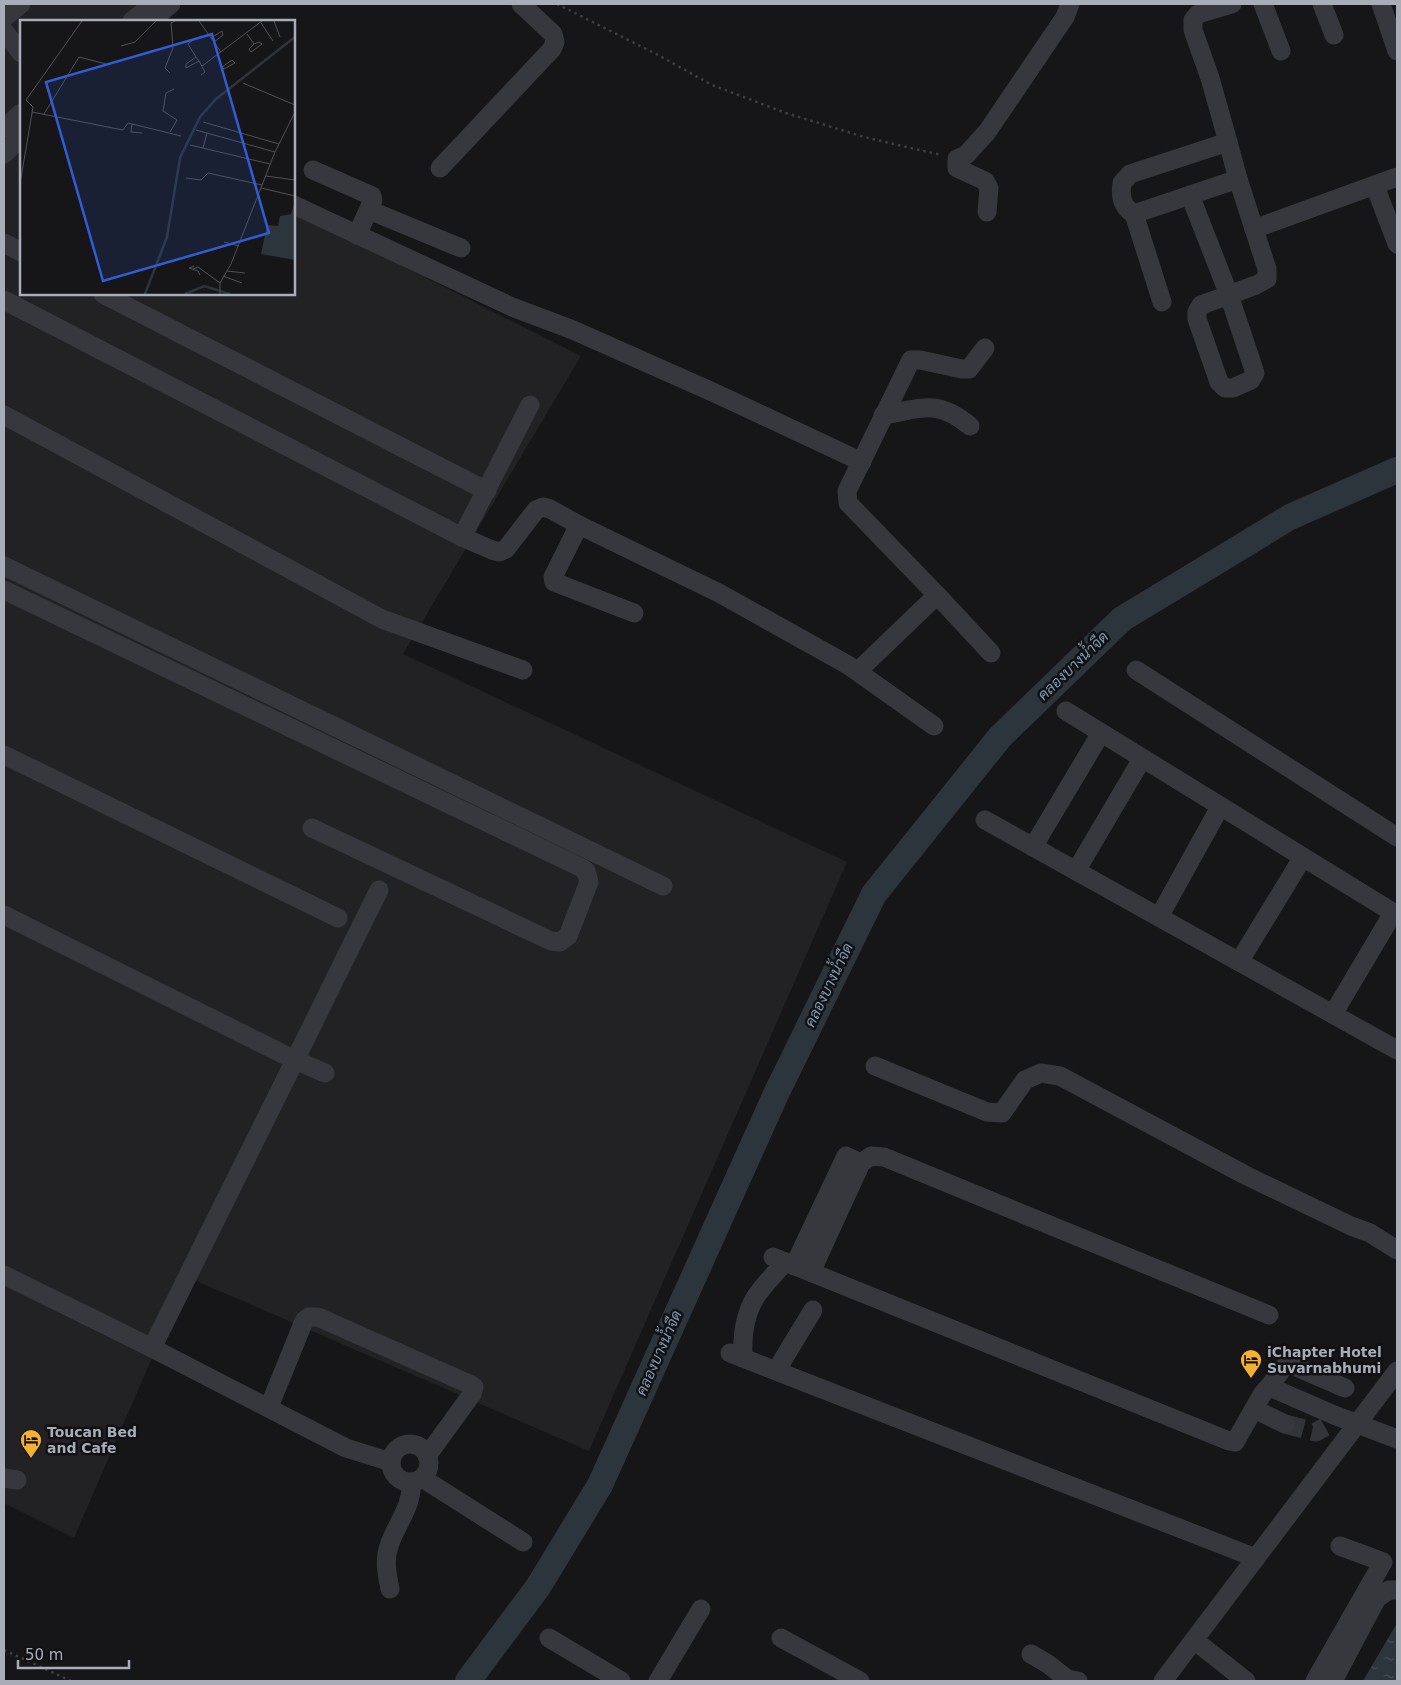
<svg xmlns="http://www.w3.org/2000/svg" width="1401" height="1685" viewBox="0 0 1401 1685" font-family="'DejaVu Sans',Sarabun,sans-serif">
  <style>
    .built { fill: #222225 }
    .water { fill: url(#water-ripples) }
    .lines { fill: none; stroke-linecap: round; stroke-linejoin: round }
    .river { stroke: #2c353c; stroke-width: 26 }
    .minor-tunnel { stroke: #333438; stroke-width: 19; stroke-dasharray: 19 9; stroke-linecap: butt }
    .path { stroke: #3d3f44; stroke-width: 2.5; stroke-dasharray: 2.5 4; stroke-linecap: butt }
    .minor { stroke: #37383d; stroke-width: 19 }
    .labels { text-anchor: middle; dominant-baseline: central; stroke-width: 5; stroke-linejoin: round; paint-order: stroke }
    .poi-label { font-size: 14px; font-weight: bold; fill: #a8adb8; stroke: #111113; text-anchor: start }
    .water-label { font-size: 15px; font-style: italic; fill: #7f9bb3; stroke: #111113 }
    .inset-river { fill: none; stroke: #2c353c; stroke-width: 2.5 }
    .inset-road { fill: none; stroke: #505258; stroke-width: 1 }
    .view { fill: #325cd3; fill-opacity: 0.15; stroke: #325cd3; stroke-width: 2.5 }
    .inset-edge { fill: none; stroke: #a8adb8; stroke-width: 2.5 }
  </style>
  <defs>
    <pattern id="water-ripples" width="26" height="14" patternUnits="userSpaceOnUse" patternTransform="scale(1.25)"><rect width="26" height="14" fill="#2c353c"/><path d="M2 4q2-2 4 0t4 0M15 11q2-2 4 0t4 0" fill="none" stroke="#485056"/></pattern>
  </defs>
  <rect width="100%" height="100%" fill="#161618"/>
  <!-- built -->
  <path class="built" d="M4,4H173L152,21H21V294H294V211L581,356L403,654L847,862L589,1451L187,1277L74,1538L4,1503Z"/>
  <!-- water -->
  <path class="water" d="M1397,1623V1681H1363Z"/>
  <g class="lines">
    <!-- river -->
    <path class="river" d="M468,1681L538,1587L600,1485L776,1094L874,894L1000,737L1122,619L1290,517L1397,470"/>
    <!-- minor-tunnel -->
    <path class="minor-tunnel" d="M1285,1424L1316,1432L1325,1427"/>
    <!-- path -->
    <g class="path">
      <path d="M557,4L658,55L712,85L786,113L864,137L941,155"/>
      <path d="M4,1650L71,1681"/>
    </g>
    <!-- minor -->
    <g class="minor">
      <path d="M1263,4L1281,51"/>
      <path d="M1322,4L1334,35"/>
      <path d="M1381,4L1397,51"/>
      <path d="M4,18L21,4"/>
      <path d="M132,21L153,4"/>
      <path d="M150,21L171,4"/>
      <path d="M4,31L21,53"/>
      <path d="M4,129L21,113"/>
      <path d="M1228,142L1210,78L1193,30V20L1198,14L1232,4"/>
      <path d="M4,154L21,137"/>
      <path d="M440,168L552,49L555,42L553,34L521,4"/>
      <path d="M313,170L372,196L373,200L357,235"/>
      <path d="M1375,186L1397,244"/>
      <path d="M1190,195L1229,295L1256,285L1267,279V269L1238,179"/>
      <path d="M294,205L512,307L573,330L717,394L862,462"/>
      <path d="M369,210L461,248"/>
      <path d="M987,212L989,188L985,181L957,168V159L966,155L987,132L1065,17L1070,4"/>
      <path d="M1134,214L1238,179L1228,142L1130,174L1122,183C1120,196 1122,207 1134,214L1162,302"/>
      <path d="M1254,229L1397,177"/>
      <path d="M4,243L21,252"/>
      <path d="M103,294L487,491"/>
      <path d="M1229,295L1255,373L1251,380L1233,388H1225L1219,382L1197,319V312L1201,305Z"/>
      <path d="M4,300L462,537L492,550L499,552L506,549L536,510L543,507L550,509L579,525L719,593L848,665L934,726"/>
      <path d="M4,415L382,619L523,670"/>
      <path d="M883,415C922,409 936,398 970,426"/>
      <path d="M579,525L553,577L554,582L634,613"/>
      <path d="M462,537L530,405"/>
      <path d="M4,566L663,886"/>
      <path d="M4,590L580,867L586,871L589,882L568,936L560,942L551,941L312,828"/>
      <path d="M937,595L991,653"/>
      <path d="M1136,670L1397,837"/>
      <path d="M858,671L937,595L848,503L847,491L911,360H920L962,369H969L985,348"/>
      <path d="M1066,711L1397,915"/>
      <path d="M4,755L338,918"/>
      <path d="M985,820L1397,1050"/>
      <path d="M1033,847L1101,733"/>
      <path d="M1076,871L1142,759"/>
      <path d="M4,915L295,1060L152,1348"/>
      <path d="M1159,917L1220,807"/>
      <path d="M1239,962L1303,857"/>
      <path d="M1333,1014L1393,913"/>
      <path d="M875,1066L987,1112L1002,1113L1025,1080L1041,1073L1060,1076L1247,1176L1351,1226L1370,1233L1397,1250"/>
      <path d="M325,1073L295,1060L379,890"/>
      <path d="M773,1257L1229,1441L1235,1442L1263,1393L1267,1389L1272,1388L1334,1415L1397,1439"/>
      <path d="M794,1266L846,1156L861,1163"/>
      <path d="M811,1272L861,1163L871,1156L884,1157L1269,1315"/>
      <path d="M4,1275L152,1348L346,1448L391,1462"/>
      <path d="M730,1353L1256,1558"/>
      <path d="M743,1358C742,1338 744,1316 755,1298C763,1285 775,1274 785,1262"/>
      <path d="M776,1371L813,1310"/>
      <path d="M1267,1389L1287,1363L1345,1388"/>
      <path d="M269,1407L304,1321L309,1317H318L469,1384L474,1387L472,1394L427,1456"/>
      <path d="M1254,1409L1285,1424"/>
      <circle cx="410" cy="1463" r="19"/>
      <path d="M4,1478L17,1480"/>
      <path d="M422,1478L523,1542"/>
      <path d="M390,1589C387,1574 384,1560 389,1546C396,1524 413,1506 411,1482"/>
      <path d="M549,1638L621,1681"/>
      <path d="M781,1638L860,1681"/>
      <path d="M1194,1640L1246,1681"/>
      <path d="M1031,1654L1048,1664L1067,1679L1078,1681"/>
      <path d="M658,1681L701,1609"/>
      <path d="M1163,1681L1397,1371"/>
      <path d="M1315,1681L1383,1562L1340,1546"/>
      <path d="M1333,1681L1377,1598L1389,1590H1397"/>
    </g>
  </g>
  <!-- icons -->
  <defs>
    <g id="hotel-pin" transform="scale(1.125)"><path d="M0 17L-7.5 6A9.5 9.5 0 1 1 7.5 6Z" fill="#f2b134" stroke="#111113"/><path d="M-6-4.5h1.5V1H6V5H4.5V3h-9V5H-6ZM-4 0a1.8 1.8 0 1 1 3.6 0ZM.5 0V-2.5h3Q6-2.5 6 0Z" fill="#111"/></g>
  </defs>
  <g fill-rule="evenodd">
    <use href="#hotel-pin" x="1251" y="1360"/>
    <use href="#hotel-pin" x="31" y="1440"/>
  </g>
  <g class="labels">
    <!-- poi labels -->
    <g class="poi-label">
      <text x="1267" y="1352">iChapter Hotel<tspan x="1267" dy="16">Suvarnabhumi</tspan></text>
      <text x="47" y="1432">Toucan Bed<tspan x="47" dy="16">and Cafe</tspan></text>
    </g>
    <!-- water labels -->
    <g class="water-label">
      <text transform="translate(1073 666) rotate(-44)">คลองบางน้ำจืด</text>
      <text transform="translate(829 985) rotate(-64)">คลองบางน้ำจืด</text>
      <text transform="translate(659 1353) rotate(-66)">คลองบางน้ำจืด</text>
    </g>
  </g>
  <!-- overview -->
  <g transform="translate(20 20)">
    <rect width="275" height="275" fill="#161618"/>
    <path d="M275,181V240L241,234L247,205L258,206L260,196L271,194Z" fill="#2c353c"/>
    <path class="inset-river" d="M125,274L147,217L160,138L180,97L196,79L275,17M165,274L184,266L210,274"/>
    <path class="inset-road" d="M179,1L201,32M254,1L260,17M241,3L253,21M227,14L234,24L229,29L231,32M175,18L168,24L176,37M191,18L202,11L203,15L194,22M101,26L115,22L136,1M231,32L242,24L239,22L234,24M176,37L179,41L166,48V44ZM212,40L215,43L204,49L202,47ZM179,41L185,52L181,55M182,46L242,1M150,53L145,48L153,28L151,3L155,1M223,63L275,85M12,92L103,110L108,103L161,116M24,94L59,37L86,44M183,102L259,124M112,104L111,112L122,113M176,110L255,132M150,112L157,100L143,91L146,73L154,69M170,125L250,144M183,128L187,113M246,156L275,160M166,158L181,160L188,153L242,165M0,164L13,87L6,80L62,1M241,168L275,176M204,222L219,226M174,246L169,248L178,251L180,255M173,249L178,247L200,263M207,251L225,253M203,256L222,263M200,274V263L211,244L255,132L275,92"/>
    <path class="view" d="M192,14L249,213L83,261L26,62Z"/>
    <rect width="275" height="275" class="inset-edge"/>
  </g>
  <!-- border -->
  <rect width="1401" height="1685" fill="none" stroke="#a8adb8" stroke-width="10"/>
  <!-- scale -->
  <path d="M18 1660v8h111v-8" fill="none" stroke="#a8adb8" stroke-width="2.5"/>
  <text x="25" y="1660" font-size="15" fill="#a8adb8" stroke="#111113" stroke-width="4" paint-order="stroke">50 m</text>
</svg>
